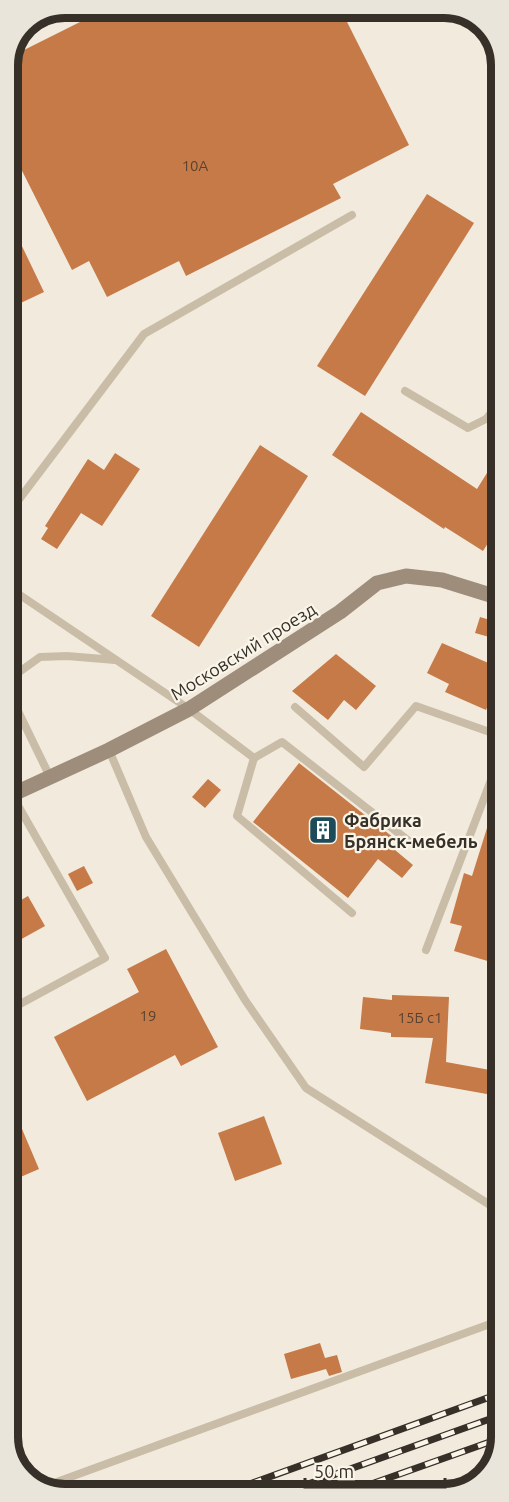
<svg xmlns="http://www.w3.org/2000/svg" width="509" height="1502" viewBox="0 0 509 1502" font-family="Ubuntu,sans-serif">
  <style>
    .building { fill: #c57a48 }
    .lines { fill: none; stroke-linecap: round; stroke-linejoin: round }
    .lane { stroke: #cabda8; stroke-width: 8 }
    .secondary { stroke: #9e8d7a; stroke-width: 15 }
    .rail-casing { stroke: #373029; stroke-width: 7 }
    .rail { stroke: #faf5e9; stroke-width: 4.5; stroke-dasharray: 14; stroke-linecap: butt }
    .labels { text-anchor: middle; dominant-baseline: central; stroke-width: 4.5; stroke-linejoin: round; paint-order: stroke }
    .number-label { font-size: 15px; fill: #5a4231 }
    .street-label { font-size: 18px; fill: #373029; stroke: #faf5e9 }
    .poi-label { font-size: 18px; font-weight: bold; fill: #373029; stroke: #faf5e9; text-anchor: start }
    .rim { fill: none; stroke: #373029; stroke-width: 8 }
  </style>
  <rect width="100%" height="100%" fill="#f2ebdd"/>
  <!-- building -->
  <g class="building">
    <path d="M108,8H340L409,145L333,184L341,198L186,276L179,261L107,297L89,261L72,270L8,143V62L10,57Z"/>
    <path d="M427,194L474,223L365,396L317,366Z"/>
    <path d="M8,217L44,292L8,309Z"/>
    <path d="M361,412L477,489L500,452V524L483,551L445,527L444,529L332,455Z"/>
    <path d="M260,445L308,476L199,647L151,616Z"/>
    <path d="M115,453L140,469L102,526L81,513L57,549L41,539L48,528L45,526L88,459L104,470Z"/>
    <path d="M480,617L500,623V640L475,633Z"/>
    <path d="M442,643L500,668V677L486,710L445,692L449,684L427,673Z"/>
    <path d="M336,654L376,686L356,710L344,700L328,720L292,691Z"/>
    <path d="M299,763L394,838L389,845L413,865L402,878L378,859L348,898L253,822Z"/>
    <path d="M208,779L221,790L205,808L192,797Z"/>
    <path d="M487,828L501,833V965L454,951L462,926L450,923L464,873L472,876Z"/>
    <path d="M84,866L93,883L77,891L68,874Z"/>
    <path d="M28,896L45,926L9,946V907Z"/>
    <path d="M166,949L218,1047L181,1066L175,1055L87,1101L54,1037L139,992L127,969Z"/>
    <path d="M392,995L449,997L446,1062L501,1072L498,1096L425,1083L433,1038L391,1037V1033L360,1029L363,997L392,1000Z"/>
    <path d="M264,1116L282,1164L235,1181L218,1133Z"/>
    <path d="M22,1129L39,1169L9,1182V1135Z"/>
    <path d="M320,1343L325,1358L337,1355L342,1372L329,1376L326,1369L291,1379L284,1354Z"/>
  </g>
  <g class="lines">
    <!-- lane -->
    <g class="lane">
      <path d="M405,391L468,428L486,419L500,402"/>
      <path d="M8,514L144,334L352,215"/>
      <path d="M8,587L189,709L254,758L237,816L352,913"/>
      <path d="M295,707L364,767L416,706L501,736"/>
      <path d="M109,750L146,837L245,1000L306,1088L501,1212"/>
      <path d="M254,758L282,742L410,842"/>
      <path d="M50,777L17,709L15,675L40,657L67,656L115,660"/>
      <path d="M426,950L501,754"/>
      <path d="M9,1010L105,958L12,795"/>
      <path d="M43,1487L501,1320"/>
    </g>
    <!-- secondary -->
    <path class="secondary" d="M9,796L109,750L189,709L340,612L377,583L406,576L442,580L500,598"/>
    <!-- rail casing -->
    <g class="rail-casing">
      <g id="rail">
        <path d="M22,31L69,8"/>
        <path d="M283,1493L501,1415"/>
        <path d="M346,1493L501,1438"/>
        <path d="M222,1494L501,1393"/>
      </g>
    </g>
    <!-- rail -->
    <use href="#rail" class="rail"/>
  </g>
  <!-- icons -->
  <defs>
    <g id="building-square" transform="scale(1.5)"><rect x="-9" y="-9" width="18" height="18" rx="4" fill="#1e4b59" stroke="#faf5e9"/><path d="M-4-6H4V6H1V3H-1V6H-4ZM-2.5-4.3h1.7v1.8h-1.7ZM.8-4.3h1.7v1.8H.8ZM-2.5-1h1.7V.8h-1.7ZM.8-1h1.7V.8H.8Z" fill="#fff"/></g>
  </defs>
  <g fill-rule="evenodd">
    <use href="#building-square" x="323" y="830"/>
  </g>
  <g class="labels">
    <!-- number labels -->
    <g class="number-label">
      <text x="195" y="165">10А</text>
      <text x="148" y="1015">19</text>
      <text x="420" y="1017">15Б с1</text>
    </g>
    <!-- street labels -->
    <g class="street-label">
      <text transform="translate(243 651) rotate(-32)">Московский проезд</text>
    </g>
    <!-- poi labels -->
    <g class="poi-label">
      <text x="344" y="820">Фабрика<tspan x="344" dy="21">Брянск-мебель</tspan></text>
    </g>
  </g>
  <!-- crop -->
  <path d="M0 0H509V1502H0ZM65 18H444A47 47 0 0 1 491 65V1437A47 47 0 0 1 444 1484H65A47 47 0 0 1 18 1437V65A47 47 0 0 1 65 18Z" fill="#eae5da" fill-rule="evenodd"/>
  <path class="rim" d="M65 18H444A47 47 0 0 1 491 65V1437A47 47 0 0 1 444 1484H65A47 47 0 0 1 18 1437V65A47 47 0 0 1 65 18Z"/>
  <!-- scale -->
  <path d="M305 1478v9h140v-9" fill="none" stroke="#373029" stroke-width="3"/>
  <text x="314" y="1478" font-size="18" fill="#373029" stroke="#faf5e9" stroke-width="4.5" paint-order="stroke">50 m</text>
</svg>
